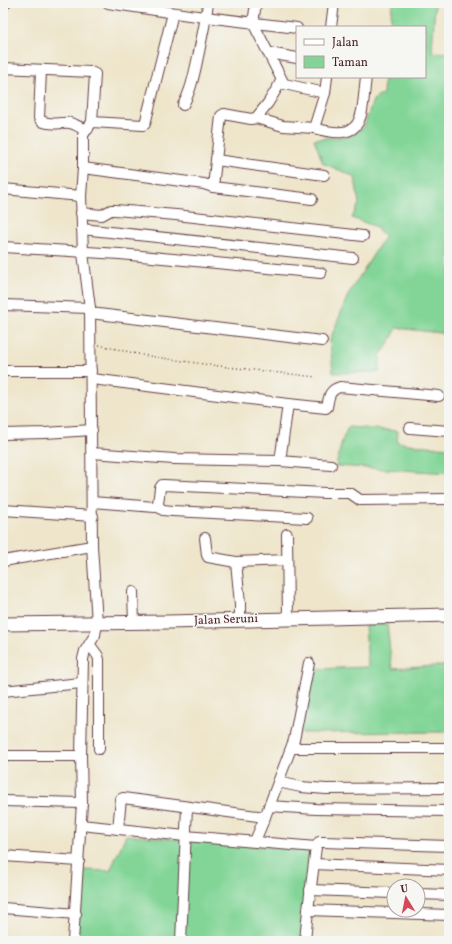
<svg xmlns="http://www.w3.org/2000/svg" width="452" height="944" viewBox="0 0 452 944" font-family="Vollkorn,serif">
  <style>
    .green { fill: #82d597; stroke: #667a61 }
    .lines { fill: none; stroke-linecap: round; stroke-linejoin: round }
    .minor-casing { stroke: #633d43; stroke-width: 12 }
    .major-casing { stroke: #633d43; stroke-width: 15 }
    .path { stroke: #633d43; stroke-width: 1.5; stroke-dasharray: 1 3; stroke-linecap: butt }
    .minor { stroke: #fff; stroke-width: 10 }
    .major { stroke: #fff; stroke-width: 13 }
    .labels { text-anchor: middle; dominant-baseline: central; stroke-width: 3; stroke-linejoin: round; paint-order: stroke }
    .street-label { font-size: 12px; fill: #4a1f2b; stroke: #f6f6f2 }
  </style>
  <rect width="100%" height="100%" fill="#f6f6f2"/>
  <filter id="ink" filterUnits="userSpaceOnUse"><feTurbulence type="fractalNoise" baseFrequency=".025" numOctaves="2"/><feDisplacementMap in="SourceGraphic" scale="8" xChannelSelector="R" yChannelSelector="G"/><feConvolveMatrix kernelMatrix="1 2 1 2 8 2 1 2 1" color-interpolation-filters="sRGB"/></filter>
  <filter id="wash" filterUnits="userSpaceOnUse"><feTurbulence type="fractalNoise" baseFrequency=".012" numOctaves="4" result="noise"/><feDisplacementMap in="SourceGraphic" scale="16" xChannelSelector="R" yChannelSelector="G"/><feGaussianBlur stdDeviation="0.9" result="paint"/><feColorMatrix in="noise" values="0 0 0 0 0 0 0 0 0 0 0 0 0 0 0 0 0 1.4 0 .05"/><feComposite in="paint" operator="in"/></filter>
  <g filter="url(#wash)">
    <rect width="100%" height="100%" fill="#eee5ca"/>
    <!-- green -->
    <g class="green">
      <path d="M392,3H435L432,52L449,53V334L397,328L388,345L380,355L379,372L333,373L330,340L348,295L385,236L374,226L352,218L359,204L355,177L323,163L314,139L351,136L364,127L373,100L383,94L384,77H425V27H390Z"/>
      <path d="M348,427L398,431L397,442L415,445L449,448V473L336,466L342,441Z"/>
      <path d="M365,624H387L392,669L449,665V732L298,733L315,669L368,667Z"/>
      <path d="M126,835L316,851L307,941H75L81,870L110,871Z"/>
    </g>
  </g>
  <g filter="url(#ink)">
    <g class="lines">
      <!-- minor casing -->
      <g class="minor-casing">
        <g id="minor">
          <path d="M3,3H6"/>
          <path d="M108,3L189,15L297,28"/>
          <path d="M331,27L334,3"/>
          <path d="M269,53L297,58"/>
          <path d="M3,68L91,72L95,74L92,122L83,135V168"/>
          <path d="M41,70L39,118L41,121C52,126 59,122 70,123C77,124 79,129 88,129"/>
          <path d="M280,83L325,93"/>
          <path d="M183,105C192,89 195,70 199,52C202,36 206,20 208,3"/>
          <path d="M256,118L283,126L314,128L325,93L327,77"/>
          <path d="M92,122L143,125L145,124L173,13"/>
          <path d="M314,128C366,143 361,117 366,77"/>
          <path d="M216,160L324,175"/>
          <path d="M213,187L312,199"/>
          <path d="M3,189L81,196"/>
          <path d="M81,213L102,215L111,210H115L176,215L363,236"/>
          <path d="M82,229L353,258"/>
          <path d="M3,247L120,254L321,273"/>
          <path d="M3,305L90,308"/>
          <path d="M90,313L322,341"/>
          <path d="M3,371H91"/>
          <path d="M92,379L288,404L326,408L327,407C329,397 329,390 340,387L439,396"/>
          <path d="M410,428L449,431"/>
          <path d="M3,434L45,433L92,430"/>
          <path d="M92,453L174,459L280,461L331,465"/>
          <path d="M280,461L288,404"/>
          <path d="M92,502L155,507L158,504L160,488L162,485H164L325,493H350L360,500L449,499"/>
          <path d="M157,506L163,510L173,511L307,518"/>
          <path d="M3,510L93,516"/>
          <path d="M287,534L288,618"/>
          <path d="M205,538L207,555L208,557L236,562L240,604V619"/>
          <path d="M3,561L92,546"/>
          <path d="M236,562L287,560"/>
          <path d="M133,592L134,623"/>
          <path d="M90,645L98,656L99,660V749"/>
          <path d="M3,691L81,683"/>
          <path d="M292,748H449"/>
          <path d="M3,756H81"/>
          <path d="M278,782L301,787L326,789L449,788"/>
          <path d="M3,801L82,803"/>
          <path d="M269,806L316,809L449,811"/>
          <path d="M81,825L185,836L316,847L308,910L305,941"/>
          <path d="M118,829L121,799L123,798L265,817"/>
          <path d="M255,841L265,817L294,740L309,663"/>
          <path d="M316,847L319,842H323L449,846"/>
          <path d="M3,856L79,861"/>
          <path d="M314,864L449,870"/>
          <path d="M310,890L394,893"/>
          <path d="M418,894L449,895"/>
          <path d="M3,908L76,914"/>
          <path d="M308,910L449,915"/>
          <path d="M73,941L82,803L81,756L83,659L85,651L95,635L97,623L92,546L90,308L83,253L81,196L83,168L204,184L213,187L221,116L224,114L251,119L256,118L268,103L282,80L253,23L256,3"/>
          <path d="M181,941L187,807"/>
        </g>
      </g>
      <!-- major casing -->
      <g class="major-casing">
        <path id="major" d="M3,624L168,622L449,615"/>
      </g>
      <!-- path -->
      <path class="path" d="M99,345L142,355L210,365L316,377"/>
      <!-- minor -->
      <use href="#minor" class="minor"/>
      <!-- major -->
      <use href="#major" class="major"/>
    </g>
  </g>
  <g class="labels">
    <!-- street labels -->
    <g class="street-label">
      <text transform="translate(226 620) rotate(-2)">Jalan Seruni</text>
    </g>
  </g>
  <!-- margin -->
  <rect width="452" height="944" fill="none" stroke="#f6f6f2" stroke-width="16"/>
  <!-- legend -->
  <rect x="296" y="26" width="130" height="52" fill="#f6f6f2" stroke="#b1a0a2"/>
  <rect x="304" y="39" width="20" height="6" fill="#ffffff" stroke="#b1a0a2"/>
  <text x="332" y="46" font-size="12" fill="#4a1f2b">Jalan</text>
  <rect x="304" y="56" width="20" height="12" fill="#82d597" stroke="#b1a0a2"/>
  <text x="332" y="66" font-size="12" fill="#4a1f2b">Taman</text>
  <!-- north arrow -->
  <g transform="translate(406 898) rotate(350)"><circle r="19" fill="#f6f6f2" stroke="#b1a0a2"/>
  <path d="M0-3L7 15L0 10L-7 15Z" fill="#d1495b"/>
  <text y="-6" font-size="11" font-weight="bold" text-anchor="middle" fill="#4a1f2b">U</text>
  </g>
</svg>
